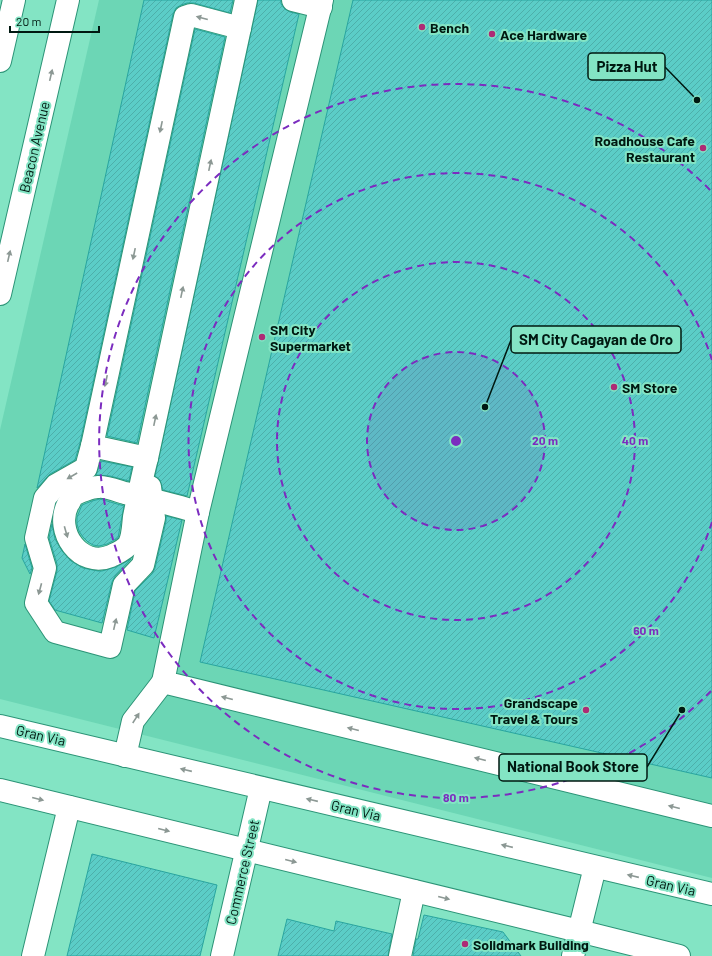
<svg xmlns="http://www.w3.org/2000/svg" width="712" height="956" viewBox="0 0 712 956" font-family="Barlow,sans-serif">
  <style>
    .built { fill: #6cd6b5 }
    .building { fill: url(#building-hatch); stroke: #29a59f }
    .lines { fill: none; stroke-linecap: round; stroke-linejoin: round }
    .minor-casing { stroke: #2c9477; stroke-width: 24 }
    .minor { stroke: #fff; stroke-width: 22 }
    .oneway { fill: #8c9894 }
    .ring { fill: none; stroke: #7b2cbf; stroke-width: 2; stroke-dasharray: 7 5 }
    .poi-dot { fill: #ae2b75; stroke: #83e4c4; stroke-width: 1.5 }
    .labels { text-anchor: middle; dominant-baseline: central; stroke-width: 4; stroke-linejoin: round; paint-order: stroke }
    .poi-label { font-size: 14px; font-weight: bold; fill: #001911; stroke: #83e4c4; text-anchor: start }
    .street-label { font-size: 14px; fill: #001911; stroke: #83e4c4 }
    .centre { fill: #7b2cbf; stroke: #83e4c4; stroke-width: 2 }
    .ring-label { font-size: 12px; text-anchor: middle; font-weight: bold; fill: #7b2cbf; stroke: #83e4c4; stroke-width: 4; stroke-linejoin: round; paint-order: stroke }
    .leader { fill: none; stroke: #001911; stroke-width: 1.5 }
    .callout-dot { fill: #001911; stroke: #83e4c4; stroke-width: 1.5 }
    .callout { fill: #83e4c4; stroke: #001911; stroke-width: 1.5 }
    .callout-label { font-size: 15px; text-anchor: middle; font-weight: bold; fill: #001911 }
  </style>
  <defs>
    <pattern id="building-hatch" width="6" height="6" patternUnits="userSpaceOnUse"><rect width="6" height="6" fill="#5bcdc7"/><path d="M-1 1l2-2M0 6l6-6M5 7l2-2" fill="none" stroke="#4dafaa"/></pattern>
  </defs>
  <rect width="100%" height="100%" fill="#83e4c4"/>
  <!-- built -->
  <path class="built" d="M99,0H712V878L0,699V430Z"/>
  <!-- building -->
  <g class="building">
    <path d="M144,0H233L230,13L194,3H187L181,5L176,8L173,14L80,443L75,460L50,474L37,488Z"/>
    <path d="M258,0H281V4L285,9L290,12L299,14L187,496L163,490L160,480L155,476Z"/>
    <path d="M353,0H712V778L200,662Z"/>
    <path d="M195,29L225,37L137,443L107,436Z"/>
    <path d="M101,461L132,467L129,481L110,476L96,475Z"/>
    <path d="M100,499L124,506L118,538L107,544L99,546L93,545L88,542L83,537L79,531L77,524V517L82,505L92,501Z"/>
    <path d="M166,516L182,520L154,638L127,630L135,591L152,574L155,568L166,521Z"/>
    <path d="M52,524L55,539L62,551L71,561L83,568L98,571H102L116,567L131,559L115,576L112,582L102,623L55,610L49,601L57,571V564L49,538Z"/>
    <path d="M25,544L32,568L30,574L22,558Z"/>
    <path d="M92,854L217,885L200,956H67Z"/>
    <path d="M424,915L503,932L521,956H413L416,939H418Z"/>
    <path d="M287,919L334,931L336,921L392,934L388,956H278Z"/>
  </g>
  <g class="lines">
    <!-- minor casing -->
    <g class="minor-casing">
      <g id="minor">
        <path d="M293,0L321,7"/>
        <path d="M322,0L198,512L163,682L712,816"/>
        <path d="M0,61L14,0"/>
        <path d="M0,294L68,0"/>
        <path d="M92,446L86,468L56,485L45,498L36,538L45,568L36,603L55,632L110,647L124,585L143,565L154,518L150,487"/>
        <path d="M147,458L92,446L185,17L191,15L240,28"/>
        <path d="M198,512C174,505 149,499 125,493C118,491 105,486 98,487C93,487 77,492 73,496C71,497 70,502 68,504C54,531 80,569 111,556C117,553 125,550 129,544C133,536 133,525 134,517C138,497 142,477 147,458L246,0"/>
        <path d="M0,726L712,894"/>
        <path d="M125,756L133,721L163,682"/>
        <path d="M0,790L579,931L679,956"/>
        <path d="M33,956L69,807"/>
        <path d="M222,956L261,788"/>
        <path d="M400,956L414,891"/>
        <path d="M573,956L595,867"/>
      </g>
    </g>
    <!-- minor -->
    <use href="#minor" class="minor"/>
  </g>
  <!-- one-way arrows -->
  <defs><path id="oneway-solid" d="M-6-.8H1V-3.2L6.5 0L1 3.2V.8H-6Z"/></defs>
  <g class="oneway">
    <use href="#oneway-solid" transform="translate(202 18) rotate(-165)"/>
    <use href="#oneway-solid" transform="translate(51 75) rotate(-77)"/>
    <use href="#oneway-solid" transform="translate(161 127) rotate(102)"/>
    <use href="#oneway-solid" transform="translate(210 165) rotate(-78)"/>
    <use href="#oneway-solid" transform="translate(134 254) rotate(102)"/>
    <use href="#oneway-solid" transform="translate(9 256) rotate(-77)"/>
    <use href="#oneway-solid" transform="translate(182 292) rotate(-78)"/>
    <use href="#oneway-solid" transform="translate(106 381) rotate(102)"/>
    <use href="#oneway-solid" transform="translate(155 420) rotate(-78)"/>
    <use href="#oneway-solid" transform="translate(72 476) rotate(150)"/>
    <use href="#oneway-solid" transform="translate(66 532) rotate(74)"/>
    <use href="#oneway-solid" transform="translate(40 589) rotate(105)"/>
    <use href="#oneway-solid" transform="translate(115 624) rotate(-77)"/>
    <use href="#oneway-solid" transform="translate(227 698) rotate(-166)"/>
    <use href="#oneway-solid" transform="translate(136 718) rotate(-57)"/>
    <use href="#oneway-solid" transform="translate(353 729) rotate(-166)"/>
    <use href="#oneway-solid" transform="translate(480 759) rotate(-166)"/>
    <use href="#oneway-solid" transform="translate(186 770) rotate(-167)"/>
    <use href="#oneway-solid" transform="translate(38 799) rotate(14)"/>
    <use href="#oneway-solid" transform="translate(312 800) rotate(-167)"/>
    <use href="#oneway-solid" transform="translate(674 807) rotate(-166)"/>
    <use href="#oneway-solid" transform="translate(164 830) rotate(14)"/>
    <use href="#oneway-solid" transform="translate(507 846) rotate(-167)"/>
    <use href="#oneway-solid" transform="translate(291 861) rotate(14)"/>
    <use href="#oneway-solid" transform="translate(633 876) rotate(-167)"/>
    <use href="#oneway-solid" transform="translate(444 898) rotate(14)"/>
  </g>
  <!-- distance rings -->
  <circle cx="456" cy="441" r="89" fill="#7b2cbf" fill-opacity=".12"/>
  <g class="ring">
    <circle cx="456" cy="441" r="89"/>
    <circle cx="456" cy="441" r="179"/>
    <path d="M712 522A268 268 0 1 1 712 360"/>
    <path d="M711 691A357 357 0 1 1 711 191"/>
  </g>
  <!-- markers -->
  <g class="poi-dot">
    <circle cx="422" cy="27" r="4"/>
    <circle cx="492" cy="34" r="4"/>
    <circle cx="703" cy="148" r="4"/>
    <circle cx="262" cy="337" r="4"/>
    <circle cx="614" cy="387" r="4"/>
    <circle cx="586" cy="710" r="4"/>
    <circle cx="465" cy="944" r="4"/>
  </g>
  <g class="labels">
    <!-- poi labels -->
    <g class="poi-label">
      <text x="430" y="27">Bench</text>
      <text x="500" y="34">Ace Hardware</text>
      <text x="695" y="140" text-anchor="end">Roadhouse Cafe<tspan x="695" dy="16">Restaurant</tspan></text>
      <text x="270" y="329">SM City<tspan x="270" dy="16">Supermarket</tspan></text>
      <text x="622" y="387">SM Store</text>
      <text x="578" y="702" text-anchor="end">Grandscape<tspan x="578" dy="16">Travel &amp; Tours</tspan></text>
      <text x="473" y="944">Solidmark Building</text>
    </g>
    <!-- street labels -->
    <g class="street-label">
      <text transform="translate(34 147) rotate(-77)">Beacon Avenue</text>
      <text transform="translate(41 735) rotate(13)">Gran Via</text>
      <text transform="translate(356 810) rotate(13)">Gran Via</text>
      <text transform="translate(242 872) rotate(-77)">Commerce Street</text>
      <text transform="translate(671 885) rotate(13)">Gran Via</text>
    </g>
  </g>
  <circle cx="456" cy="441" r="6" class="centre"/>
  <g class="ring-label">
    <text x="545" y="445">20 m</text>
    <text x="635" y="445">40 m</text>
    <text x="646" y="635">60 m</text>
    <text x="456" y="802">80 m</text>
  </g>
  <!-- callouts -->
  <path class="leader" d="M697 100L665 67M485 407L511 340M682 710L647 767"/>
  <g class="callout-dot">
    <circle cx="697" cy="100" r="4"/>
    <circle cx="485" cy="407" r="4"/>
    <circle cx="682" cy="710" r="4"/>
  </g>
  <g class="callout">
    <rect x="588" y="53" width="77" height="27" rx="4"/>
    <rect x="511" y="326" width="170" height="27" rx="4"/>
    <rect x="499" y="754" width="148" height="27" rx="4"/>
  </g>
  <g class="callout-label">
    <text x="627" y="72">Pizza Hut</text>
    <text x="596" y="345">SM City Cagayan de Oro</text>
    <text x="573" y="772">National Book Store</text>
  </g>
  <!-- scale -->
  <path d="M10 26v6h89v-6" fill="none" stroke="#001911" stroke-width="2"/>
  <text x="16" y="26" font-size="12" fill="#001911" stroke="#83e4c4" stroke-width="3" paint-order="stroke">20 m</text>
</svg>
